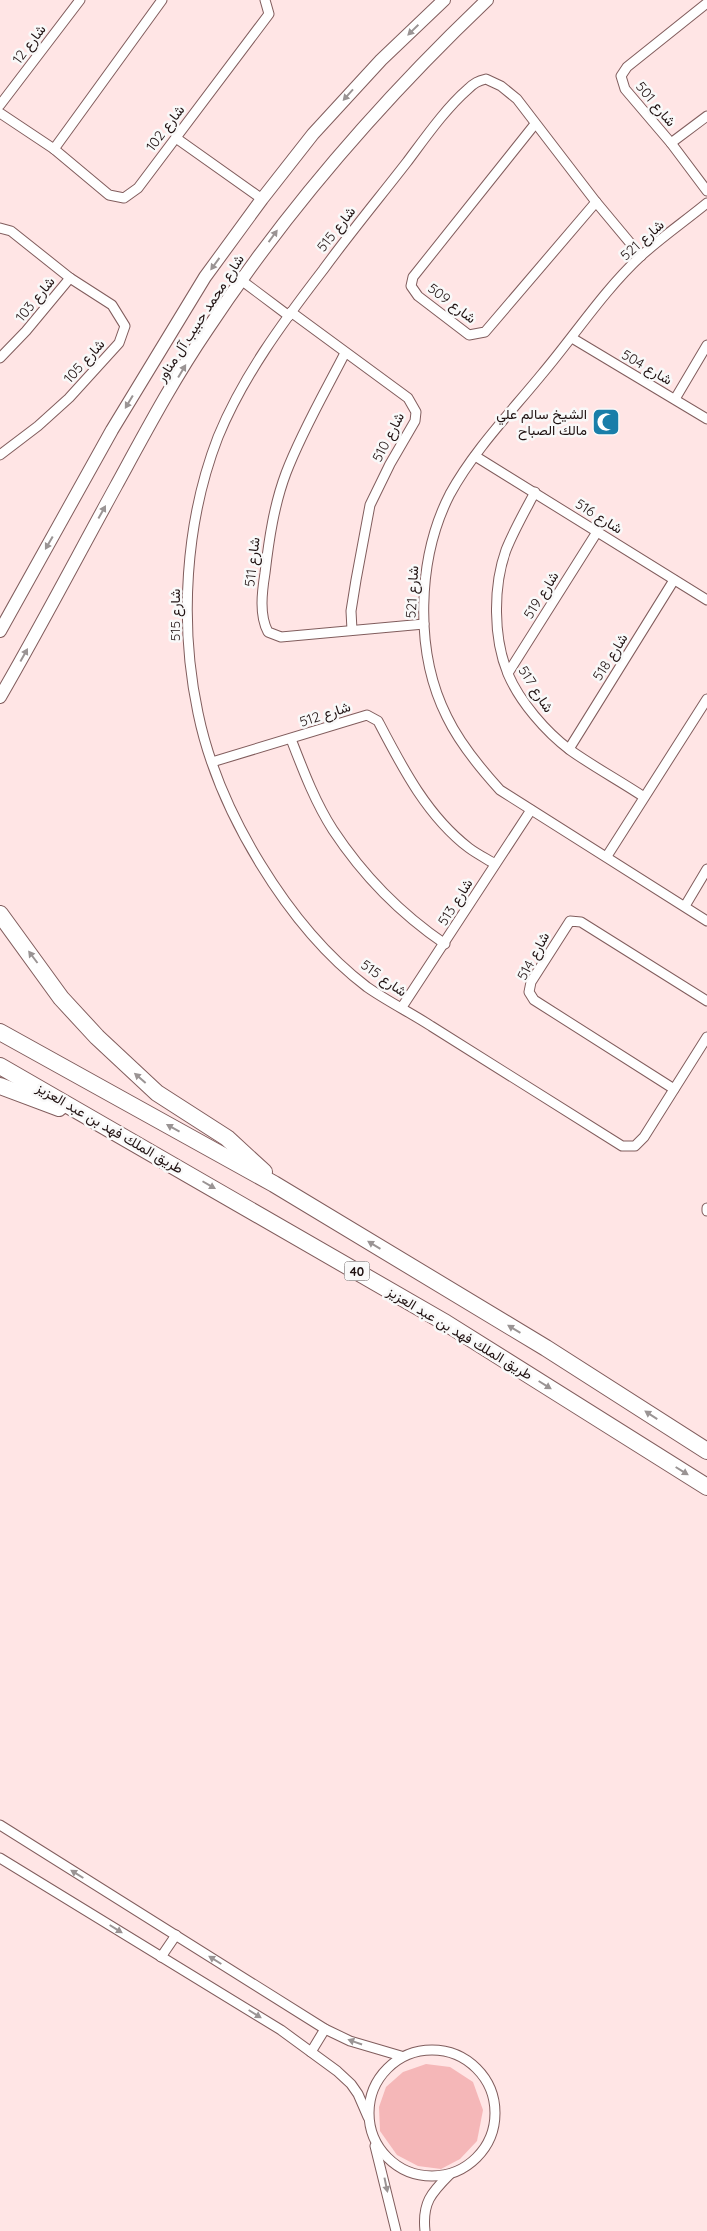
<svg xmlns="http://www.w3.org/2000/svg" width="707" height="2231" viewBox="0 0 707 2231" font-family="Quicksand,Vazirmatn,sans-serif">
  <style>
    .green { fill: #f5b7b8 }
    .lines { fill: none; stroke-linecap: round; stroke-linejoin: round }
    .street-casing { stroke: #815d5d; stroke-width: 11 }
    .secondary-casing { stroke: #815d5d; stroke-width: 14 }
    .highway-casing { stroke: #815d5d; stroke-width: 18 }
    .street { stroke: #fff; stroke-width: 9 }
    .secondary { stroke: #fff; stroke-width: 12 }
    .highway { stroke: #fff; stroke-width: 16 }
    .oneway { fill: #9a9494 }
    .labels { text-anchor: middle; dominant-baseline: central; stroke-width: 5; stroke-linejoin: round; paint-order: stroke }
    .shield { fill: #f9f9f9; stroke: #605757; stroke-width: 1 }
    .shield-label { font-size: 12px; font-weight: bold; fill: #1f1111 }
    .street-label { font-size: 14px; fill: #1f1111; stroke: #f9f9f9 }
    .poi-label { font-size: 14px; fill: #1f1111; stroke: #f9f9f9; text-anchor: end }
  </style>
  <rect width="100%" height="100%" fill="#ffe5e5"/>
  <!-- green -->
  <path class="green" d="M426,2064L450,2067L473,2082L483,2110L477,2141L460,2159L441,2169L418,2166L397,2155L380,2131L379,2107L386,2087L403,2072Z"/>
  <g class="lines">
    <!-- street casing -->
    <g class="street-casing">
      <g id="street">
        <path d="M707,3L627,67L621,76L625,89L671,143L707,191"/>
        <path d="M0,105L80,0"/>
        <path d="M0,113L54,149L109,195L124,198L138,188L269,14L265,0"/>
        <path d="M535,124L413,277L411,286L418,296L469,335L485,332L596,202"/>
        <path d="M176,138L262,199"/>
        <path d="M671,143L707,116"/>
        <path d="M54,149L162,0"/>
        <path d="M707,203C685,221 662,237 642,255C604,290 575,335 542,374C511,412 474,450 450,494C417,558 414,652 447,717C460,744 480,768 500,790L707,921"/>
        <path d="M0,228L11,231L70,278L112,305L125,326L119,343L69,398L38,426L0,455"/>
        <path d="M641,256L596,202L517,99L501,86L486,79C478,81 474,83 468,89C446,108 425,138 407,162C379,198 350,233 323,270C283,322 243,376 218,437C185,522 179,624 198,713C218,810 288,927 367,987C387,1001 411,1013 431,1026C495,1066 559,1106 622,1146H635L644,1137L707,1037"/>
        <path d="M241,280L289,316"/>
        <path d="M291,312L408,398L416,412L415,421L390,464L370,505L356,580L351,611L352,630"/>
        <path d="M572,338L707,419"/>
        <path d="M345,353C325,392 302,431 286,473C274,505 269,539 265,573C262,592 259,615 268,632L281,637L424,624"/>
        <path d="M0,358L26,331L70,278"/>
        <path d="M675,399L707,345"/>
        <path d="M475,456L707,600"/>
        <path d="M535,492C525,511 514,530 506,550C493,586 493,638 508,674C520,702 546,732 570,750C594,767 620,781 644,797"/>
        <path d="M508,673L597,532"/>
        <path d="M291,739C303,770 315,802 333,830C362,874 401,914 445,944"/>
        <path d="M569,749L674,580"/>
        <path d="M212,762L367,715L378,721C402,767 427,816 469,848C477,854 487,859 495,864"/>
        <path d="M607,856L707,699"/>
        <path d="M685,906L707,869"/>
        <path d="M402,1007L531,810"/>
        <path d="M674,1089L534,1000L529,992L531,982L570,921L581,922L707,1001"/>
        <path d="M707,1208V1211"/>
        <path d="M0,1825L325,2029L350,2041L401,2056"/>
        <path d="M0,1858L281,2030L337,2071L351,2084L358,2094L368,2117"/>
        <path d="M161,1957L176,1935"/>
        <circle cx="432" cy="2113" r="63"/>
        <path d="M311,2052L325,2029"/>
        <path d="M375,2146L396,2231"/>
        <path d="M425,2231C422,2203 431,2193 450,2174"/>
      </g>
    </g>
    <!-- secondary casing -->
    <g class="secondary-casing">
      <g id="secondary">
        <path d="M0,631L112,430L205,277L262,199L313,134L381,60L444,0"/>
        <path d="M0,697C40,628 77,557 116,486C145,433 173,380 207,330C287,209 382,100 487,0"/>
      </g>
    </g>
    <!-- highway casing -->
    <g class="highway-casing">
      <g id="highway">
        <path d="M0,914L61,998L97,1037L157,1093L227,1138L264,1172"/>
        <path d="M0,1032L274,1184L546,1348L707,1451"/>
        <path d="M0,1066L446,1323L707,1487"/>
        <path d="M0,1086L59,1108"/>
      </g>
    </g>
    <!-- street -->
    <use href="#street" class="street"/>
    <!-- secondary -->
    <use href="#secondary" class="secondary"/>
    <!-- highway -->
    <use href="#highway" class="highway"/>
  </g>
  <!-- one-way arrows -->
  <defs><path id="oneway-solid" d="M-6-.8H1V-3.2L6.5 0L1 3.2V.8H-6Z" transform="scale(1.25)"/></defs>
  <g class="oneway">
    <use href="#oneway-solid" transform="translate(413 30) rotate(136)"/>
    <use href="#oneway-solid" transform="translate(348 95) rotate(132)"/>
    <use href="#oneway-solid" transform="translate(273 236) rotate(-54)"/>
    <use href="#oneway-solid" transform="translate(215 264) rotate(126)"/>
    <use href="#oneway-solid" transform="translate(182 371) rotate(-59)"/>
    <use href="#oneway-solid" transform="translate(129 402) rotate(121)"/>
    <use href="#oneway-solid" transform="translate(102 512) rotate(-61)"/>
    <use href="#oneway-solid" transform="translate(49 543) rotate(120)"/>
    <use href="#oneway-solid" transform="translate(24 655) rotate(-61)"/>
    <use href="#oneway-solid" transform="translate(33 957) rotate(-127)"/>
    <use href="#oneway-solid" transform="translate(140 1078) rotate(-139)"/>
    <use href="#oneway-solid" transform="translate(173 1128) rotate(-151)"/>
    <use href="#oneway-solid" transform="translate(209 1185) rotate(30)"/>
    <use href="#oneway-solid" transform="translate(374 1245) rotate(-149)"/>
    <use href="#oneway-solid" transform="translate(514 1329) rotate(-149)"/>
    <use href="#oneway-solid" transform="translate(545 1385) rotate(32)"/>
    <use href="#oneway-solid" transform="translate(651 1415) rotate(-147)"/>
    <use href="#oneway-solid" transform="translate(682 1471) rotate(32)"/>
    <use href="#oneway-solid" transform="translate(77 1874) rotate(-148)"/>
    <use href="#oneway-solid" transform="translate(116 1929) rotate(32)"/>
    <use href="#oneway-solid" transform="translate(215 1960) rotate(-148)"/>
    <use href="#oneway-solid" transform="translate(255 2014) rotate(32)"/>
    <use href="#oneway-solid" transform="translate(355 2042) rotate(-161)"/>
    <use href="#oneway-solid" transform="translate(386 2185) rotate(78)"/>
  </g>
  <!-- icons -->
  <defs>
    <g id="mosque-square" transform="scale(1.4375)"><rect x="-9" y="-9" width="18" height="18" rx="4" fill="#197ea9" stroke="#f9f9f9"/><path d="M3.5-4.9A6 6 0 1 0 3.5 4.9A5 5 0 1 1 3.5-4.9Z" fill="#fff"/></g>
  </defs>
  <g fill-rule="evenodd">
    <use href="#mosque-square" x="606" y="422"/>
  </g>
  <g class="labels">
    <!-- shield labels -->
    <rect class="shield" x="344.5" y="1261.5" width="25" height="19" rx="4"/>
    <g class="shield-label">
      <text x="357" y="1271">40</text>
    </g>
    <!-- street labels -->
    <g class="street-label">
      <text transform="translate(29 44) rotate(-53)">شارع 12</text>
      <text transform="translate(656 104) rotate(50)">شارع 501</text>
      <text transform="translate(165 128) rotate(-53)">شارع 102</text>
      <text transform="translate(336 229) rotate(-52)">شارع 515</text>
      <text transform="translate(642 240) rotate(-42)">شارع 521</text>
      <text transform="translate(35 299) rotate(-51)">شارع 103</text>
      <text transform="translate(452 303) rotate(37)">شارع 509</text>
      <text transform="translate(200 318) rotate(-57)">شارع محمد حبيب آل مناور</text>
      <text transform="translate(84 361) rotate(-48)">شارع 105</text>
      <text transform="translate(647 367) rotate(30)">شارع 504</text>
      <text transform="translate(388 437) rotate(-63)">شارع 510</text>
      <text transform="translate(599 516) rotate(32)">شارع 516</text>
      <text transform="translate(252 562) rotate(-84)">شارع 511</text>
      <text transform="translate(412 592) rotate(-87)">شارع 521</text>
      <text transform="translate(541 595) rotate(-58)">شارع 519</text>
      <text transform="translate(175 615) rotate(-90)">شارع 515</text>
      <text transform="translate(610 657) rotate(-58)">شارع 518</text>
      <text transform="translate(536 689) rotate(57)">شارع 517</text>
      <text transform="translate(325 714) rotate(-18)">شارع 512</text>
      <text transform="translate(455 902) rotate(-58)">شارع 513</text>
      <text transform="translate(533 956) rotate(-62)">شارع 514</text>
      <text transform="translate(384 978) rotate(35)">شارع 515</text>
      <text transform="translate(110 1128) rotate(30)">طريق الملك فهد بن عبد العزيز</text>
      <text transform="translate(460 1333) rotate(31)">طريق الملك فهد بن عبد العزيز</text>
    </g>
    <!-- poi labels -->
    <g class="poi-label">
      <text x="587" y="414">الشيخ سالم علي<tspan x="587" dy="16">مالك الصباح</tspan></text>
    </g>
  </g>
</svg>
